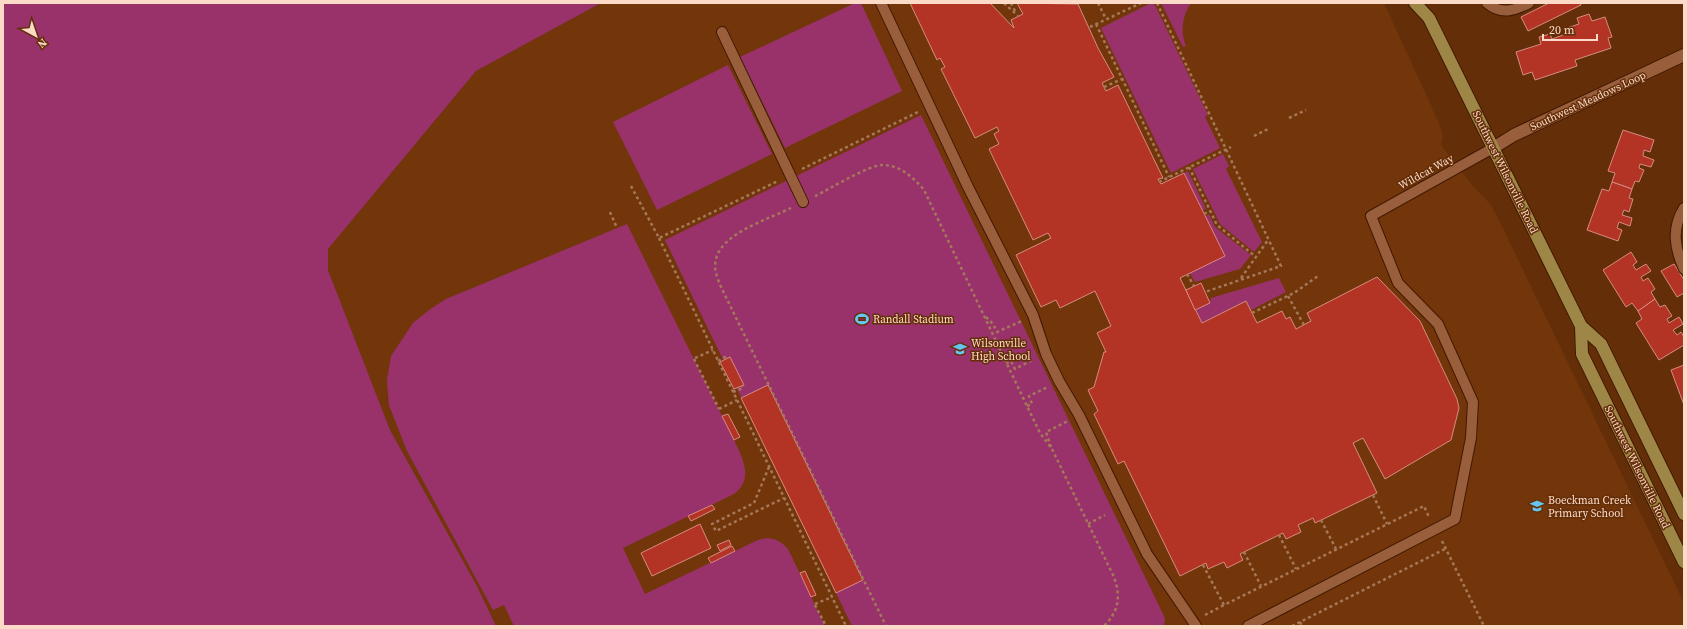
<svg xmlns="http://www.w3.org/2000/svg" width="1687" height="629" viewBox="0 0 1687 629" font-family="'Source Serif 4',serif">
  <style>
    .built { fill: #73360a }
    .green { fill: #99326b }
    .building { fill: #b33325; stroke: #d58d81 }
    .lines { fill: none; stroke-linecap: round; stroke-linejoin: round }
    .lane-casing { stroke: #411900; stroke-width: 12 }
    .street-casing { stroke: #411900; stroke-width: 14 }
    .primary-casing { stroke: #411900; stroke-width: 14 }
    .path { stroke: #a5785a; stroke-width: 2.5; stroke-dasharray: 3 3; stroke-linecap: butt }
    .lane { stroke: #995e3c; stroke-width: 10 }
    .street { stroke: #995e3c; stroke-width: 12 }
    .primary { stroke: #9e8746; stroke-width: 12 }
    .labels { text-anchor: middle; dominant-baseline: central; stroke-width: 3; stroke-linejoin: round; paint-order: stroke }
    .street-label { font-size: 11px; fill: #fcdac8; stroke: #642e08 }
    .poi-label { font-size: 11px; fill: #fcdac8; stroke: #642e08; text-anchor: start }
  </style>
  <rect width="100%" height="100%" fill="#642e08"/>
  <!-- built -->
  <path class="built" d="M601,3H1384L1439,123L1443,136L1441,145L1473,186L1491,205L1497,216L1684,603V626H496L477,586L390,430L328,270V249L476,71Z"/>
  <!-- green -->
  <g class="green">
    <path d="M3,3H601L476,71L328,249V270L390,430L477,586L496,626H3Z"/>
    <path d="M855,3H861L902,91L785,148L740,57Z"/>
    <path d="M1151,3H1154L1208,115L1205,117L1220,148L1171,173L1101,28Z"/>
    <path d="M1161,3H1191C1182,16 1180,32 1186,46L1183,47Z"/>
    <path d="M728,65L772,154L657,210L613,122Z"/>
    <path d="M921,115L1162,612L1165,618L1164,626H852L665,240Z"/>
    <path d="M1223,154L1229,166L1226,169L1262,242L1254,252L1220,224L1193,169Z"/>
    <path d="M1188,171L1206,209L1202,210L1184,173Z"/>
    <path d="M1209,214L1215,227L1251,255L1240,269L1195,282L1190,273L1205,217Z"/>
    <path d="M627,224L734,440C743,459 754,479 734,494L623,548L645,594L758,540C770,536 779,539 788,549L825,626H514L504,605L493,610L407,451L389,405L387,380L391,356L413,323L429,310L446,299Z"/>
    <path d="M1279,278L1286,292L1251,310L1246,301L1202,323L1195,310L1210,303L1211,298Z"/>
  </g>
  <!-- building -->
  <g class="building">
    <path d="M910,3H990L1014,28L1011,20L1023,14L1017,3L1078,4L1098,48L1114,77L1102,83L1106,91L1118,85L1163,178L1158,179L1161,184L1184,173L1225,256L1180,278L1202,323L1246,301L1257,323L1282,311L1286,319L1290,317L1296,329L1311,321L1307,313L1377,277L1420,321L1457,399L1459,408L1451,440L1385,479L1363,438L1353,443L1377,493L1315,523L1313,518L1298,525L1301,532L1286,539L1283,533L1244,552L1240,554L1243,560L1227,568L1224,562L1208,569L1206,563L1180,576L1124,461L1118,464L1094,414L1098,411L1088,390L1094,387L1104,352H1106L1097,333L1111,326L1095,291L1060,308L1056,300L1041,307L1016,255L1051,238L1048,233L1033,240L989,149L999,144L994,134L999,131L997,127L975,138L941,69L945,67L940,58L937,60Z"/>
    <path d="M1549,3H1580L1581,5L1528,31L1521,17Z"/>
    <path d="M1589,14L1592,21L1605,17L1612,37L1608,38L1611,48L1575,60L1577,66L1535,80L1532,72L1523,75L1516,52L1541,44L1539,37L1550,34L1552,39L1566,34L1564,29L1579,24L1577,18Z"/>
    <path d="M1623,130L1654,140L1650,152L1644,150L1643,156L1654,160L1651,167L1640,164L1639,168L1644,170L1639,182L1635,181L1632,189L1612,182L1615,173L1608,171Z"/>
    <path d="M1612,182L1632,189L1629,198L1633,199L1629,212L1624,210L1622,215L1632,218L1630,226L1619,222L1617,228L1622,230L1618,241L1587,230L1602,189L1609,191Z"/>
    <path d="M1631,252L1637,262L1633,265L1636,270L1646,264L1651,271L1641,277L1643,281L1648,278L1655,289L1651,292L1655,299L1638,311L1632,303L1626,307L1603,270Z"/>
    <path d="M1674,264L1684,280V293L1677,297L1661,271Z"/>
    <path d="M1201,283L1210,303L1195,310L1186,290Z"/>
    <path d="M1655,299L1660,307L1665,305L1672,316L1667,319L1669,323L1679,317L1683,324L1673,330L1677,335L1681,332L1684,337V345L1659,360L1636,323L1642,319L1638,311Z"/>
    <path d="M730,357L744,385L734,389L720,362Z"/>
    <path d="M1684,365V405L1671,370Z"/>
    <path d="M768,385L863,580L836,593L741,398Z"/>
    <path d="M728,414L740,437L734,440L722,416Z"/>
    <path d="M712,505L715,509L691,521L688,516Z"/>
    <path d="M700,524L711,548L652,576L641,553Z"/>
    <path d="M729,540L731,545L720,551L717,545Z"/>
    <path d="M732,546L735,551L711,563L708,558Z"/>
    <path d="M805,571L816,595L811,597L800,573Z"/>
  </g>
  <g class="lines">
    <!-- lane casing -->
    <g class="lane-casing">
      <g id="lane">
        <path d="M881,3L968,187L1033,315L1046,354L1059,381L1079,415L1147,554L1196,626"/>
        <path d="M1487,3C1501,15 1514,11 1529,3"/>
        <path d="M722,32L803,202"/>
        <path d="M1684,208C1671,229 1675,249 1684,269"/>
        <path d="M1248,626L1455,519L1471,438L1473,402L1438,324L1398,283L1371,216L1493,148"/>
      </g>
    </g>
    <!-- street casing -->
    <g class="street-casing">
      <path id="street" d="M1493,148L1514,135L1684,55"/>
    </g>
    <!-- primary casing -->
    <g class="primary-casing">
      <g id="primary">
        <path d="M1415,3L1429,18L1581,326L1601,344L1684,514"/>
        <path d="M1581,326L1582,354L1684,562"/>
      </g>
    </g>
    <!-- path -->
    <g class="path">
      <path d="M1004,3L1018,16"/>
      <path d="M1011,3L1016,13"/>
      <path d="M1098,3L1106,19"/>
      <path d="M1157,3L1281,266L1205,292"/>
      <path d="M1096,24L1169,177"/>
      <path d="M1090,27L1141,3"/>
      <path d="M1104,87L1122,79"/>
      <path d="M1289,118L1306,110"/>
      <path d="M1254,136L1270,128"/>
      <path d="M1189,167L1217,225L1256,257"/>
      <path d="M802,169L918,112"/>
      <path d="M1159,182L1231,147"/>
      <path d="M631,186L659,238L778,181"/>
      <path d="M815,196C830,189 868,165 883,165C900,165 914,178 924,190L1027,406L1040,433L1052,449L1114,577C1121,597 1119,611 1104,626"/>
      <path d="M791,208C769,219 722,233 716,259C713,269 718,280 722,289L886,626"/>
      <path d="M610,212L617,228"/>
      <path d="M1204,214L1210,211"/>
      <path d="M659,238L846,626"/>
      <path d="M1187,274L1194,286"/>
      <path d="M1241,278L1268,240"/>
      <path d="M1288,296L1304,325"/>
      <path d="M1252,313L1294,293L1318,276"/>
      <path d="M986,317L993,324L997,332L1022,321"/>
      <path d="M695,358L713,350"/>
      <path d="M694,359L719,409"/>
      <path d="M718,361L727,356V358"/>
      <path d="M1006,363L1011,361L1015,369L1034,359"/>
      <path d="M733,392L743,388L742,386"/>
      <path d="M1027,406L1032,404L1029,396L1048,387"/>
      <path d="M719,409L737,400"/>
      <path d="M1051,447L1046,432L1068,421"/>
      <path d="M769,467L754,503L712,524L716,531L784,498"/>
      <path d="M1373,495L1387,524"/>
      <path d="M1321,520L1336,549"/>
      <path d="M1088,524L1105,515"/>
      <path d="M1279,535L1296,569"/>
      <path d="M1442,541L1484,626"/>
      <path d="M1244,552L1261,586"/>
      <path d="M1203,565L1224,605L1424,506L1429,517"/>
      <path d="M815,604L832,597"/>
      <path d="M815,605L826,626"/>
      <path d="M1205,615L1224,605"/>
      <path d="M1300,622L1302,626"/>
      <path d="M1292,626L1445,549"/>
    </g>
    <!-- lane -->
    <use href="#lane" class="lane"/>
    <!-- street -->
    <use href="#street" class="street"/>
    <!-- primary -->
    <use href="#primary" class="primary"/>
  </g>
  <!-- icons -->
  <defs>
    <g id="stadium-bare" transform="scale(1.08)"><path d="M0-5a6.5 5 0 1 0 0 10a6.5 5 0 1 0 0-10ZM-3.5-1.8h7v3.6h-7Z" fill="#66c4ef" stroke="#642e08" stroke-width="2.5" paint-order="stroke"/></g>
    <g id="school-bare" transform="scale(1.08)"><path d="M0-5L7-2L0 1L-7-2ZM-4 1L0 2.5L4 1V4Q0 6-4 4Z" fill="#66c4ef" stroke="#642e08" stroke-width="2.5" paint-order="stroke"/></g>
  </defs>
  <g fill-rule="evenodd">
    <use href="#stadium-bare" x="862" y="319"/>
    <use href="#school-bare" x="960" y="349"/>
    <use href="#school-bare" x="1537" y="506"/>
  </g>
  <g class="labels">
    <!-- street labels -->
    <g class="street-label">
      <text transform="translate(1588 101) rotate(-25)">Southwest Meadows Loop</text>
      <text transform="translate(1426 172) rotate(-29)">Wildcat Way</text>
      <text transform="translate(1505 172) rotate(64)">Southwest Wilsonville Road</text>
      <text transform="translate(1637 467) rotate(64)">Southwest Wilsonville Road</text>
    </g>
    <!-- poi labels -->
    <g class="poi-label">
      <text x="873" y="319">Randall Stadium</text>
      <text x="971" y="343">Wilsonville<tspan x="971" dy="13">High School</tspan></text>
      <text x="1548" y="500">Boeckman Creek<tspan x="1548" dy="13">Primary School</tspan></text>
    </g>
  </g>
  <!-- border -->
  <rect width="1687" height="629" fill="none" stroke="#fcdac8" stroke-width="8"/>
  <!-- north arrow -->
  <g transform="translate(36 36) rotate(140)" stroke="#642e08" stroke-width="3" paint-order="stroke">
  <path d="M0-3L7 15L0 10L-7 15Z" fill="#fcdac8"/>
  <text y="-6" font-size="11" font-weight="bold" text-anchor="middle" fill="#fcdac8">N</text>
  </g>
  <!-- scale -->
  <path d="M1543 34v6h54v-6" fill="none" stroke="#fcdac8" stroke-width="2"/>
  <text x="1549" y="34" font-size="12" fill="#fcdac8" stroke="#642e08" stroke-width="3" paint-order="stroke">20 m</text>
</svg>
